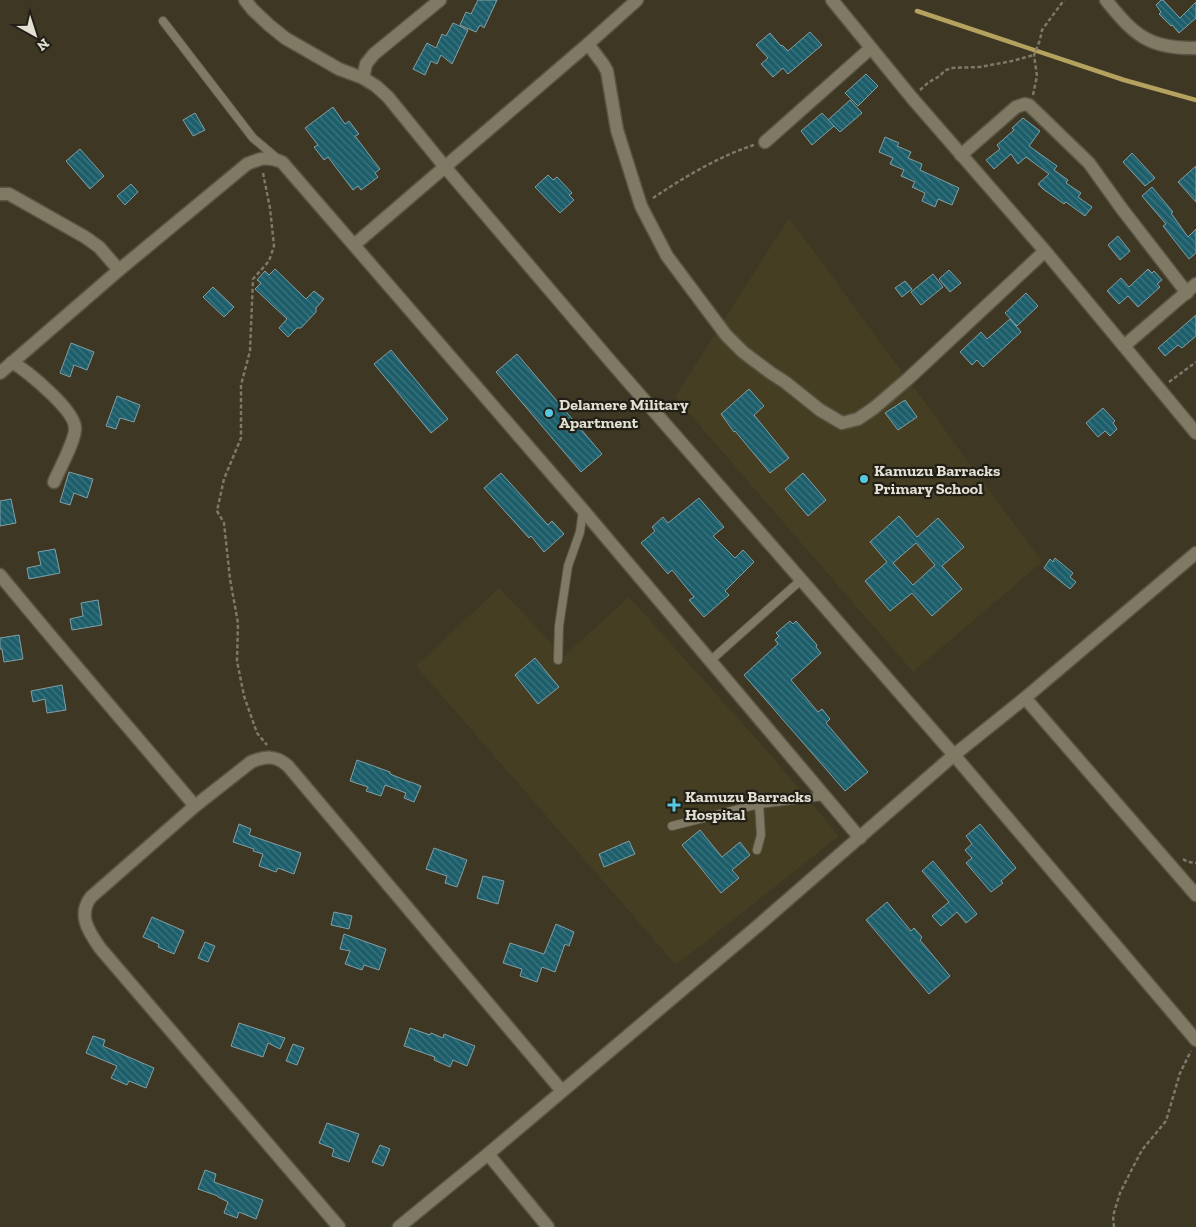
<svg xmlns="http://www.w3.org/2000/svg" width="1196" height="1227" viewBox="0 0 1196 1227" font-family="'Zilla Slab',serif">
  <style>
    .built { fill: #463e23 }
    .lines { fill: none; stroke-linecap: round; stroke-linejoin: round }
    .stream { stroke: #b5a25f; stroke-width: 4.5 }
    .building { fill: url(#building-back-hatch); stroke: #839fa6; fill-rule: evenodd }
    .service-casing { stroke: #595544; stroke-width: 10 }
    .minor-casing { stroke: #595544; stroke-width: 15 }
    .path { stroke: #7d7868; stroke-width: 2.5; stroke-dasharray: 4 2.5; stroke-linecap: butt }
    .service { stroke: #807964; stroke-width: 8 }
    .minor { stroke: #807964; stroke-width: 12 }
    .poi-dot { fill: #56c9e1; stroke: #221f16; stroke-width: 2 }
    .labels { text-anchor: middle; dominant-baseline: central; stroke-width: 4.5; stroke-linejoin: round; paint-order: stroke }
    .poi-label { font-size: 16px; font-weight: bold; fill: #e3e0d4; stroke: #221f16; text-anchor: start }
  </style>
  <defs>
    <pattern id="building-back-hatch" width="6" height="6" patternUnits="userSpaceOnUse" patternTransform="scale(1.25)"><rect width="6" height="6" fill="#1d5e6b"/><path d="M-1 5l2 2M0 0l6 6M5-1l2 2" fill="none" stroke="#3e757f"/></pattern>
  </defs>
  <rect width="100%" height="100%" fill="#3d3724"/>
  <!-- built -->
  <g class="built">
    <path d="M789,218L1042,562L913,672L675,397Z"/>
    <path d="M499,588L564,656L629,597L769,753L839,836L676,965L416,666Z"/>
  </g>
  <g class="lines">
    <!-- stream -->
    <path class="stream" d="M917,11L1124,80L1196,100"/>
  </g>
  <!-- building -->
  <g class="building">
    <path d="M478,0H497L484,28L480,25L476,32L460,25L466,12L471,14Z"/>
    <path d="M1161,0H1163L1180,18L1196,2V18L1179,33L1172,25L1171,26L1159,14L1161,12L1156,5Z"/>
    <path d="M453,23L468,30L452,64L441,55L437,64L431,61L425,75L413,69L427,43L436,48L442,34L446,36Z"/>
    <path d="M810,32L822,45L788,74L783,68L773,77L761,64L768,58L756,45L770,33L781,46L782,45L788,51Z"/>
    <path d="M866,74L878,86L858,106L845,93Z"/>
    <path d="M850,100L862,113L840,132L828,120Z"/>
    <path d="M333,107L345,124L349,121L359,134L355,136L380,169L375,173L378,177L361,190L358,186L353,190L328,157L324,160L314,147L318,145L305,128Z"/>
    <path d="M195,113L205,130L193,136L183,120Z"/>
    <path d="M822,113L834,126L812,145L801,131Z"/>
    <path d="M1023,118L1040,131L1029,146L1057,166L1054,170L1068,180L1066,183L1081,193L1078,197L1092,207L1085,216L1066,202L1064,204L1043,189L1038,184L1049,174L1026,157L1018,164L1011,154L994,169L986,160L1000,149L997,145L1014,130L1012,128Z"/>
    <path d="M885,137L899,143L897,146L911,152L908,158L922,164L920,170L959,188L952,205L938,199L935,207L922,201L925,193L912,187L915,182L901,176L904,170L890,164L893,158L879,152Z"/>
    <path d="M80,149L104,176L90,189L66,161Z"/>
    <path d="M1132,153L1155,178L1145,186L1123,162Z"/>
    <path d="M1196,166V202L1178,182Z"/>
    <path d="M548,175L553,180L557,177L572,193L569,195L574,200L560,213L535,187Z"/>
    <path d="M131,184L138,192L125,205L117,196Z"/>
    <path d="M1152,187L1173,212L1171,213L1188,237L1196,229V253L1189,259L1163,226L1166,224L1142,196Z"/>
    <path d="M1118,236L1130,251L1120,260L1108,245Z"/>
    <path d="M275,269L306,299L314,291L324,299L316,308V312L301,328H297L288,337L279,328L287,319L255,289L261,283L257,280L265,271L269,275Z"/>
    <path d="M1148,269L1152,273L1154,271L1162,280L1157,284L1160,287L1138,307L1128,296L1119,304L1107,291L1121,278L1129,287Z"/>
    <path d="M949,270L961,283L950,292L939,279Z"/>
    <path d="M933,274L943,287L921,305L911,292Z"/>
    <path d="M905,281L912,289L902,297L895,288Z"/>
    <path d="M213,287L234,307L224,317L203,297Z"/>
    <path d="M1026,293L1038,306L1017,326L1005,313Z"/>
    <path d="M1196,315V336L1182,348L1178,345L1165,356L1158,348Z"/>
    <path d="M1010,319L1021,332L983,367L977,360L972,365L960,352L981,332L987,339Z"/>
    <path d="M71,343L94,352L87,370L74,365L70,377L60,373Z"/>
    <path d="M391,350L448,419L431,433L374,364Z"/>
    <path d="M517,354L602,454L581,472L496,372Z"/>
    <path d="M749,389L764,406L754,415L789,458L770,473L735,431L734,432L721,414Z"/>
    <path d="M117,396L140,405L134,422L120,418L116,429L106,426Z"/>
    <path d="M905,400L917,417L898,430L885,413Z"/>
    <path d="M1103,408L1115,421L1113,423L1117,429L1110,436L1105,431L1098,437L1086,423Z"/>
    <path d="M69,472L93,479L87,498L74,493L70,505L60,502Z"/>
    <path d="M501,473L548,525L552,521L564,534L544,552L531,536L529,538L484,488Z"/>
    <path d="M803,473L826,500L808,516L785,489Z"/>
    <path d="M699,498L724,527L713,536L735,558L743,550L754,562L725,591L729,595L704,617L689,600L694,597L672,570L668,574L641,543L655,531L652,527L663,517L668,523Z"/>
    <path d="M11,499L16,523L0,526V501Z"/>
    <path d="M899,516L917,537L938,518L964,547L942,566L962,589L932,616L912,593L890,611L865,581L887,562L870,542ZM916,543L935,565L913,585L893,563Z"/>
    <path d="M55,549L60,573L29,579L27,568L41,565L38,552Z"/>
    <path d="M1055,558L1073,573L1070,577L1076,582L1070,589L1044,568L1050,559L1053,562Z"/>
    <path d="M98,600L102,625L72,630L70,619L83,616L81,603Z"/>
    <path d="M790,621L793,624L796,621L817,645L816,647L821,653L791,680L818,712L822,709L830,719L826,723L868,772L845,791L744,675L778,644L775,640L779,636L776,633Z"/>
    <path d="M19,635L23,659L4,662L2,649H0V638Z"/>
    <path d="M535,658L559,687L538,704L515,675Z"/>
    <path d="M62,685L66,710L47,713L45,699L33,702L31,691Z"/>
    <path d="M357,760L390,772V774L410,782H411L421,786L414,802L404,798L406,793L385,785L381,796L366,791L368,787L350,781Z"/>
    <path d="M239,824L251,829L249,835L301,853L294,874L278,868L276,872L259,866L263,854L253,851L254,849L233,842Z"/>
    <path d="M980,824L1016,868L1001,881L1003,883L991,892L966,863L972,858L965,850L972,844L966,836Z"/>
    <path d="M700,830L722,857L740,842L750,855L732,870L739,878L721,893L682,845Z"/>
    <path d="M629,841L635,854L604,867L599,854Z"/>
    <path d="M434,848L467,860L457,887L445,883L447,876L426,869Z"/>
    <path d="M933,861L977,914L966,923L957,912L941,926L932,916L949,902L922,871Z"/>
    <path d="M483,876L504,881L498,904L477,898Z"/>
    <path d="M887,902L911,931L914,928L922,937L920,940L950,976L929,994L866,920Z"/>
    <path d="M334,912L352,916L349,929L331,925Z"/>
    <path d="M152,917L184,931L174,954L158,947L159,944L143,937Z"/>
    <path d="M556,924L574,932L569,946L565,944L555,972L542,967L537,982L520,976L522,969L503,963L510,943L544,954Z"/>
    <path d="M344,934L386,949L379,970L364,965L362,970L345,964L350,951L340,949Z"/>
    <path d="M205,942L215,946L208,962L198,958Z"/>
    <path d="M239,1023L285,1038L280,1049L268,1043L263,1057L231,1046Z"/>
    <path d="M410,1028L430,1035L431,1033L443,1038L444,1034L475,1046L467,1066L453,1060L450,1067L434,1060L435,1057L404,1046Z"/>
    <path d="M93,1036L105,1040L103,1046L154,1068L146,1088L129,1081L127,1085L111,1078L117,1066L86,1053Z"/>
    <path d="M293,1044L304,1048L297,1065L286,1061Z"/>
    <path d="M327,1123L359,1134L349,1162L332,1156L334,1149L319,1143Z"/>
    <path d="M380,1145L390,1149L383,1166L372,1162Z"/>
    <path d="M205,1170L216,1174L214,1182L263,1200L256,1219L239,1212L237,1218L224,1213L228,1202L218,1197V1196L198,1189Z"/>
  </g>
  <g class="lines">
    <!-- service casing -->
    <g class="service-casing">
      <g id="service">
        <path d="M163,21L253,138L278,159"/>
        <path d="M558,660L559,626L568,566L580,532L583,510"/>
        <path d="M710,661L801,580"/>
        <path d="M672,826L759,804L824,796"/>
        <path d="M757,850L761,835L759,804"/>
      </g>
    </g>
    <!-- minor casing -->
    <g class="minor-casing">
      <g id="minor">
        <path d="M245,0L253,10L269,25L285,38L339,69L363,78L376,86L388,97L445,167L612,363L954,755L1196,1040"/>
        <path d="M832,0L912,98L1045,251L1196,433"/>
        <path d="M1106,0C1134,35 1149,49 1196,48"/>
        <path d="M588,44L603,64L607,71L617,130L641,206L667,256L726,335L743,352L771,373L785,382L820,410L842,423L858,419L874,408L909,378L1045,251"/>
        <path d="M363,78L366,64L374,54L440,0"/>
        <path d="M765,142L871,48"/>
        <path d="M961,155L1016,107L1025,104L1029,105L1089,163L1122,209L1187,293"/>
        <path d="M0,194H9L85,237L99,247L119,270"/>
        <path d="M354,245L588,44L637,0"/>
        <path d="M1124,346L1196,284"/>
        <path d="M12,362C27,371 75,410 75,428C76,439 59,470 54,482"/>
        <path d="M0,373L119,270L247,164C261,158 267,156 282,162L583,510L860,838"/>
        <path d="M0,575C64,653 130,729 195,806"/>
        <path d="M1025,698L1196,895"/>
        <path d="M488,1154L548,1227"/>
        <path d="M339,1227L100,948C89,932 77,915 91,897L195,806L251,762C265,756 276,755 288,766L562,1091"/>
        <path d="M399,1227L488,1154L760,924L954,755L1025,698L1196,553"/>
      </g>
    </g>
    <!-- path -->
    <g class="path">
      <path d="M920,90L929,82L940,76L944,71L951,68L980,67L1012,61L1034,55"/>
      <path d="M1033,95L1037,76L1034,55L1040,40L1042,30L1064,0"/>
      <path d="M263,173L270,208L274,246L269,261L253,279L250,351L241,385V438L224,479L217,511L224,523L230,579L238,623L237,661L244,696L257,733L267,745"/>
      <path d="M653,198C683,178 719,156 754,145"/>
      <path d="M1169,382L1196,362"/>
      <path d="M1183,859L1188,862L1196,863"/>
      <path d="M1114,1227L1113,1216L1120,1193L1132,1169L1142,1150L1166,1121L1180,1073L1191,1051"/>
    </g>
    <!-- service -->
    <use href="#service" class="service"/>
    <!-- minor -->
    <use href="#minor" class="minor"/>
  </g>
  <!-- markers -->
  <g class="poi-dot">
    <circle cx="549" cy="413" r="5"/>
    <circle cx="864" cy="479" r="5"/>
    <path d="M671.5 797.5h5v5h5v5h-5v5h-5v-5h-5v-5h5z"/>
  </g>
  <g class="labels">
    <!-- poi labels -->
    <g class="poi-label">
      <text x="559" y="404">Delamere Military<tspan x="559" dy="18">Apartment</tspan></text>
      <text x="874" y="470">Kamuzu Barracks<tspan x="874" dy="18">Primary School</tspan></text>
      <text x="685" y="796">Kamuzu Barracks<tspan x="685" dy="18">Hospital</tspan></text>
    </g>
  </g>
  <!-- north arrow -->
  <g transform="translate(35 35) rotate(141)" stroke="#221f16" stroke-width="4" paint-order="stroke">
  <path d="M0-4L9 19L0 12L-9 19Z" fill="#e3e0d4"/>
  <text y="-8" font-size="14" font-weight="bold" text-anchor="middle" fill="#e3e0d4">N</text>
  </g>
</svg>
